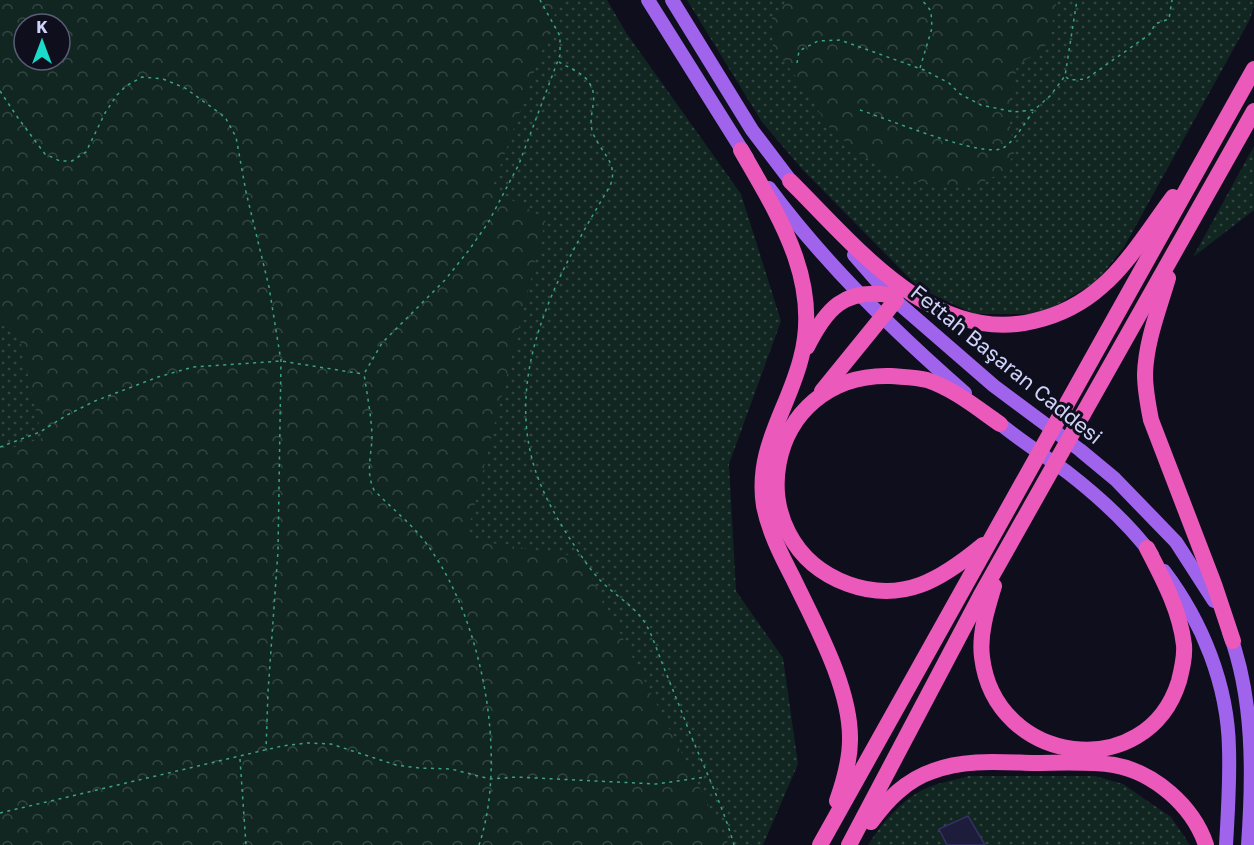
<svg xmlns="http://www.w3.org/2000/svg" width="1254" height="845" viewBox="0 0 1254 845" font-family="'Golos Text',sans-serif">
  <style>
    .grass { fill: url(#grass-dots); fill-rule: evenodd }
    .forest { fill: url(#forest-crowns); fill-rule: evenodd }
    .building { fill: #1d1c3b; stroke: #323164; stroke-width: 1.5 }
    .lines { fill: none; stroke-linecap: round; stroke-linejoin: round }
    .path { stroke: #3ba288; stroke-width: 1.5; stroke-dasharray: 3 4.5; stroke-linecap: butt }
    .primary { stroke: #9f63ec; stroke-width: 14 }
    .highway { stroke: #eb59ba; stroke-width: 16 }
    .labels { text-anchor: middle; dominant-baseline: central; stroke-width: 6; stroke-linejoin: round; paint-order: stroke }
    .street-label { font-size: 21px; fill: #cfd2f9; stroke: #0e0e1d }
  </style>
  <defs>
    <pattern id="grass-dots" width="8" height="8" patternUnits="userSpaceOnUse" patternTransform="scale(1.5)"><rect width="8" height="8" fill="#122621"/><path d="M2 2h.1M6 6h.1" fill="none" stroke="#334542" stroke-width="1.8" stroke-linecap="round"/></pattern>
    <pattern id="forest-crowns" width="20" height="18" patternUnits="userSpaceOnUse" patternTransform="scale(1.5)"><rect width="20" height="18" fill="#122621"/><path d="M2 6a3 3 0 1 1 6 0M12 15a3 3 0 1 1 6 0" fill="none" stroke="#334542"/></pattern>
  </defs>
  <rect width="100%" height="100%" fill="#0e0e1d"/>
  <!-- grass -->
  <g class="grass">
    <path d="M0,0H607L627,34L741,194L781,321L729,464L736,591L783,658L798,764L763,845H0ZM24,24H60V60H24Z"/>
    <path d="M687,0H1254V7L1249,21L1124,247L1096,282L1041,314H974L919,288L802,169L762,122Z"/>
    <path d="M1254,146V210L1193,257Z"/>
    <path d="M969,776H1095L1123,784L1171,817L1190,845H868C882,823 900,801 924,789C937,783 955,780 969,776Z"/>
  </g>
  <!-- forest -->
  <g class="forest">
    <path d="M0,0H560L492,189L546,219L466,539L581,557L729,845H0V452L42,438L18,331L0,325ZM24,24H60V60H24Z"/>
    <path d="M787,0H983L981,9L984,0H1057L1048,44L1017,66L1008,110L1014,153L1005,171L975,186H947L904,180L858,153L829,127L799,81L773,47L772,18Z"/>
  </g>
  <!-- building -->
  <path class="building" d="M968,816L985,845H947L939,829Z"/>
  <g class="lines">
    <!-- path -->
    <g class="path">
      <path d="M559,62C569,68 584,73 590,84C599,99 588,114 592,130C598,151 620,162 610,186C561,268 504,367 534,466C542,493 557,519 572,542C582,557 592,573 605,585C619,598 635,607 645,623C652,634 656,648 661,660C669,681 678,702 686,723C702,764 722,803 734,845"/>
      <path d="M797,63L799,51L818,41L840,40L924,70L949,83L960,94L981,105L1014,112L1034,110L1050,96L1065,76L1077,0"/>
      <path d="M920,68L932,28L931,11L922,0"/>
      <path d="M1066,77L1070,80L1086,79L1150,34L1155,24L1169,19L1172,0"/>
      <path d="M0,91L18,118L45,154L60,161H72L86,152L105,113L117,95L126,86L142,77L163,79L185,88L225,117L236,137L246,192L269,287L281,361L278,551L268,692L266,750"/>
      <path d="M860,110C885,118 984,159 1003,148C1015,141 1025,122 1033,112"/>
      <path d="M0,447L40,432L67,415L95,401L158,377L193,367L281,361L363,374"/>
      <path d="M240,759L246,845"/>
      <path d="M0,813L282,746L307,743L331,744L396,765L419,768L451,769L490,779L517,777L656,784L706,777"/>
      <path d="M479,845C508,759 483,624 431,550C416,527 393,510 374,490C365,471 372,455 372,435C371,414 367,394 364,374L382,343L445,280L469,250L488,223L519,164L560,55V36L540,0"/>
    </g>
    <!-- primary -->
    <g class="primary">
      <path d="M648,0L747,158"/>
      <path d="M672,0L752,130L796,188"/>
      <path d="M769,188C825,264 894,331 965,393"/>
      <path d="M854,255L889,295L994,386L1080,450L1115,479L1176,542L1214,601"/>
      <path d="M993,418C1016,438 1042,454 1067,472C1098,496 1129,524 1152,555"/>
      <path d="M1164,571C1202,621 1228,685 1229,749C1230,781 1228,813 1226,845"/>
      <path d="M1229,632C1254,698 1253,775 1248,845"/>
    </g>
    <!-- highway -->
    <g class="highway">
      <path d="M741,150C777,213 822,281 801,358C788,410 755,448 764,506C769,531 781,555 793,578C815,624 851,688 850,740C850,761 844,781 837,801"/>
      <path d="M790,181C854,244 933,346 1034,321C1060,315 1083,303 1102,286C1128,264 1152,225 1173,197"/>
      <path d="M1168,278C1159,309 1146,341 1145,374C1145,390 1148,405 1151,420L1214,584L1233,641"/>
      <path d="M807,347C826,309 844,288 889,295"/>
      <path d="M822,391L896,300"/>
      <path d="M983,545C942,579 903,604 848,584C734,542 763,372 891,376C902,377 916,377 927,380C954,389 977,408 1000,424"/>
      <path d="M994,586C987,609 979,634 982,657C995,766 1147,785 1179,681C1182,669 1185,657 1184,645C1180,610 1163,579 1147,548"/>
      <path d="M871,822C887,800 906,780 933,771C964,759 999,762 1032,763C1059,763 1087,761 1114,765C1154,772 1193,806 1206,845"/>
      <path d="M820,845L1254,69"/>
      <path d="M849,845L981,595L1254,111"/>
    </g>
  </g>
  <g class="labels">
    <!-- street labels -->
    <g class="street-label">
      <text transform="translate(1007 364) rotate(39)">Fettah Başaran Caddesi</text>
    </g>
  </g>
  <!-- north arrow -->
  <g transform="translate(42 42)"><circle r="28" fill="#0e0e1d" stroke="#5b5c75" stroke-width="1.5"/>
  <path d="M0-4.5L10 22L0 15L-10 22Z" fill="#1adac9"/>
  <text y="-9" font-size="16" font-weight="bold" text-anchor="middle" fill="#cfd2f9">K</text>
  </g>
</svg>
